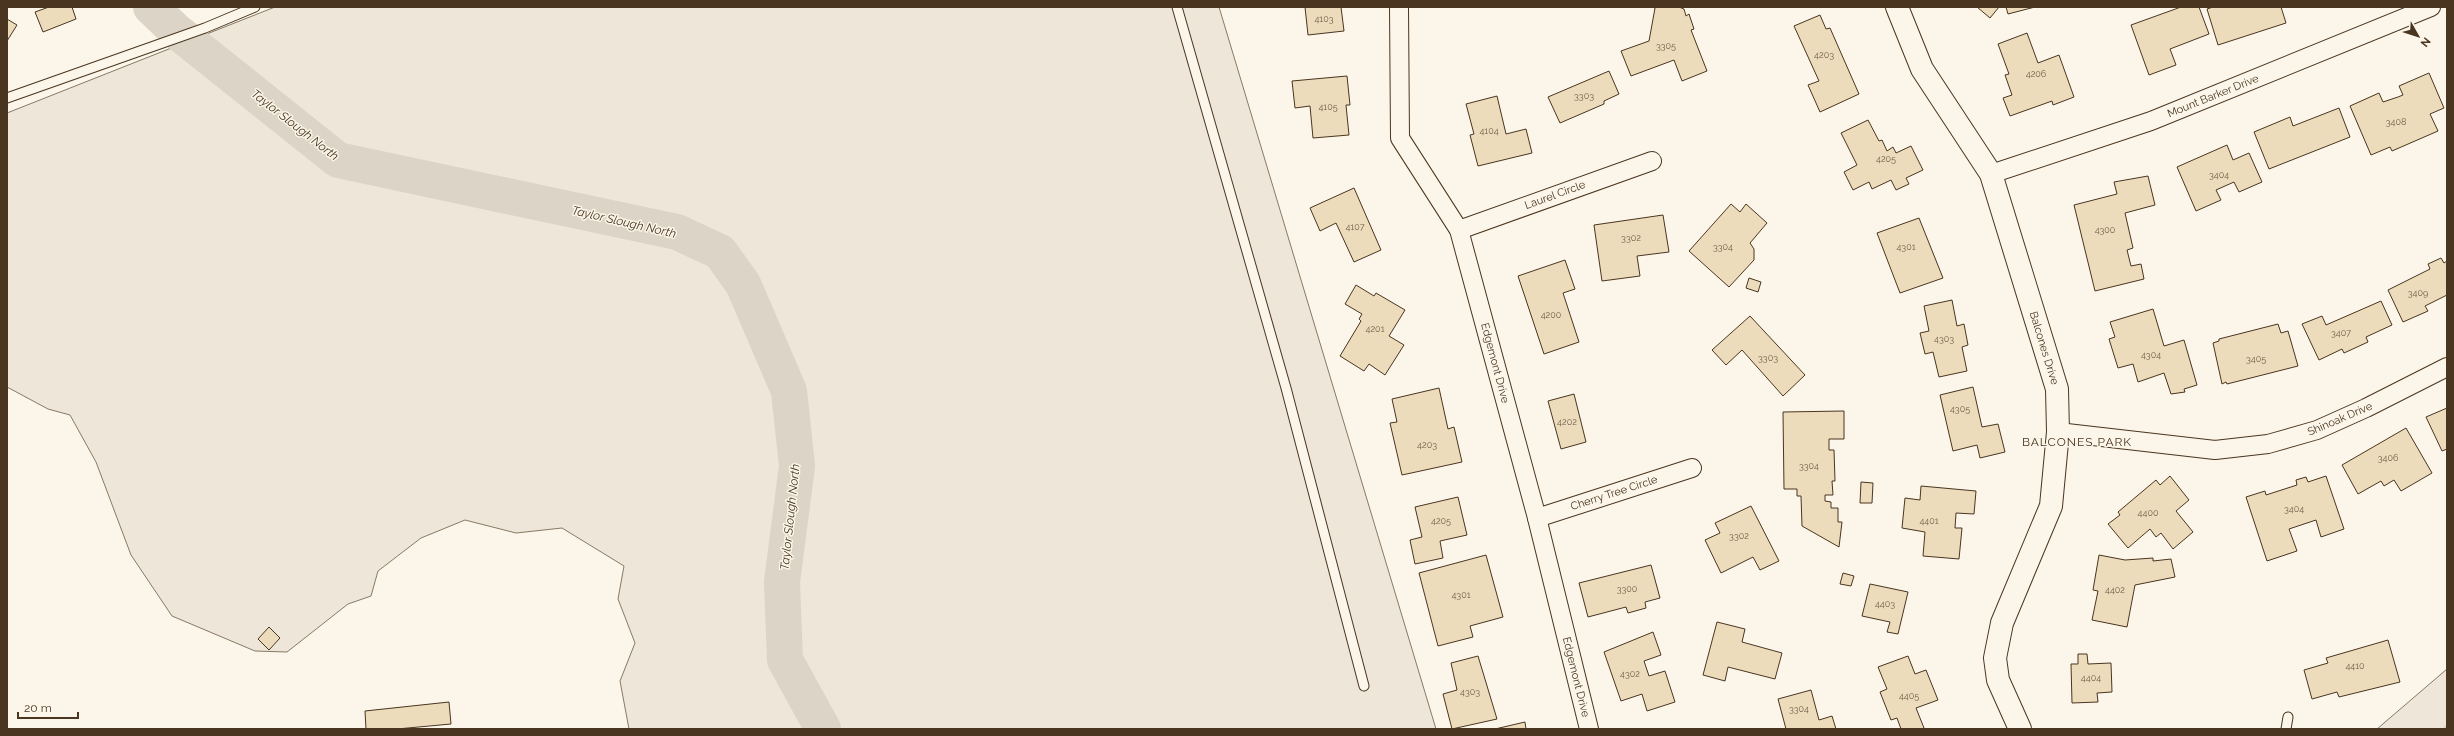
<svg xmlns="http://www.w3.org/2000/svg" width="2454" height="736" viewBox="0 0 2454 736" font-family="Raleway,sans-serif">
  <style>
    .green { fill: #ede6d9; stroke: #887966 }
    .lines { fill: none; stroke-linecap: round; stroke-linejoin: round }
    .stream { stroke: #dcd4c6; stroke-width: 6 }
    .river { stroke: #dcd4c6; stroke-width: 36 }
    .building { fill: #ecdcbc; stroke: #4a3520 }
    .service-casing { stroke: #4a3520; stroke-width: 11 }
    .minor-casing { stroke: #4a3520; stroke-width: 20 }
    .tertiary-casing { stroke: #4a3520; stroke-width: 24 }
    .service { stroke: #fbf6e9; stroke-width: 9 }
    .minor { stroke: #fbf6e9; stroke-width: 18 }
    .tertiary { stroke: #fbf6e9; stroke-width: 22 }
    .labels { text-anchor: middle; dominant-baseline: central; stroke-width: 3; stroke-linejoin: round; paint-order: stroke }
    .number-label { font-size: 9px; fill: #725f47 }
    .street-label { font-size: 11px; fill: #4a3520; stroke: #fbf6e9 }
    .water-label { font-size: 12px; font-style: italic; fill: #4a3520; stroke: #fbf6e9 }
    .neighbourhood-label { font-size: 12px; letter-spacing: 1px; fill: #4a3520; stroke: #fbf6e9 }
  </style>
  <rect width="100%" height="100%" fill="#fbf6e9"/>
  <!-- green -->
  <g class="green">
    <path d="M275,7H1219L1436,729H629L620,681L635,643L618,599L624,566L562,528L516,533L465,520L421,538L378,571L371,596L348,604L287,652L255,651L172,616L131,555L96,462L70,415L48,409L7,387V113Z"/>
    <path d="M2447,669V729H2377Z"/>
  </g>
  <g class="lines">
    <!-- stream -->
    <path class="stream" d="M2446,729L2447,728"/>
    <!-- river -->
    <path class="river" d="M151,7L175,30L338,160L677,232L720,252L743,284L789,391L797,466L782,582L785,660L823,729"/>
  </g>
  <!-- building -->
  <g class="building">
    <path d="M49,7H72L76,19L43,32L35,12Z"/>
    <path d="M1305,7H1341L1344,31L1308,35Z"/>
    <path d="M1652,7H1679L1684,9L1686,16L1689,14L1694,29L1691,30L1707,71L1682,81L1674,60L1631,76L1621,51L1649,41L1655,8Z"/>
    <path d="M1977,7H1999L1990,18Z"/>
    <path d="M2006,7H2035L2008,14Z"/>
    <path d="M2181,7H2199L2209,34L2170,49L2176,65L2149,75L2131,25Z"/>
    <path d="M2213,7H2281L2286,23L2218,45L2207,9Z"/>
    <path d="M1820,15L1826,29L1830,28L1859,94L1820,112L1808,85L1819,81L1794,26Z"/>
    <path d="M7,19L17,25L7,41Z"/>
    <path d="M2027,33L2038,63L2059,55L2074,97L2053,105L2052,101L2010,116L2003,98L2012,95L2005,75L2009,74L1998,44Z"/>
    <path d="M1609,71L1619,94L1604,101V104L1560,123L1548,97Z"/>
    <path d="M2429,73L2444,108L2430,114L2438,131L2392,151L2390,147L2371,155L2350,106L2379,93L2383,102L2398,97L2403,95L2399,86Z"/>
    <path d="M1347,76L1350,105H1346L1349,135L1313,138L1310,106L1295,108L1292,81Z"/>
    <path d="M1497,96L1506,134L1526,129L1532,153L1478,166L1470,135L1474,134L1466,104Z"/>
    <path d="M2339,108L2350,137L2269,169L2254,132L2290,117L2293,126Z"/>
    <path d="M1868,120L1879,141L1882,140L1887,151L1893,147L1896,153L1911,146L1923,170L1906,178L1909,184L1896,190L1891,180L1872,189L1869,182L1853,190L1844,172L1857,165L1841,133Z"/>
    <path d="M2227,145L2233,160L2249,153L2262,182L2239,192L2234,182L2216,190L2221,200L2196,211L2177,167Z"/>
    <path d="M2148,176L2155,205L2125,213L2133,248L2127,250L2131,266L2141,264L2144,279L2095,291L2074,205L2117,194L2114,182Z"/>
    <path d="M1354,188L1381,250L1354,262L1336,223L1320,231L1310,208Z"/>
    <path d="M1731,204L1740,212L1746,204L1767,223L1750,243L1754,249V260L1729,287L1689,251Z"/>
    <path d="M1663,215L1669,252L1637,256L1640,276L1602,281L1594,225Z"/>
    <path d="M1919,218L1943,278L1900,293L1877,233Z"/>
    <path d="M2441,258L2444,263L2447,261V295L2425,306L2428,311L2403,322L2388,290L2430,269L2428,264Z"/>
    <path d="M1565,260L1575,289L1563,293L1579,342L1544,354L1518,276Z"/>
    <path d="M1749,278L1761,282L1758,292L1746,288Z"/>
    <path d="M1356,285L1374,296L1376,293L1405,310L1389,336L1404,345L1385,375L1369,364L1364,371L1340,356L1361,321L1359,319L1362,314L1345,304Z"/>
    <path d="M1952,300L1957,326L1964,324L1968,345L1962,347L1967,371L1939,377L1933,352L1925,354L1920,333L1929,331L1924,306Z"/>
    <path d="M2381,301L2392,325L2366,337L2368,342L2344,353L2342,349L2319,360L2302,324L2322,316L2326,325Z"/>
    <path d="M2153,309L2164,346L2184,340L2197,385L2184,389L2185,392L2171,394L2164,373L2138,382L2133,364L2118,368L2109,339L2115,337L2110,322Z"/>
    <path d="M1750,316L1805,375L1783,396L1742,350L1726,365L1712,350Z"/>
    <path d="M2278,324L2281,333L2288,331L2298,366L2227,384L2226,382L2222,384L2213,343L2219,341V339Z"/>
    <path d="M1973,387L1982,427L1998,424L2005,452L1980,458L1977,445L1953,451L1940,395Z"/>
    <path d="M1439,388L1448,429L1454,427L1462,462L1402,475L1390,423L1397,422L1392,399Z"/>
    <path d="M1574,394L1586,442L1561,449L1548,401Z"/>
    <path d="M2447,408V449L2442,451L2426,417Z"/>
    <path d="M1844,411V439H1829V450H1834L1835,481H1832L1833,495H1825V501L1831,502V508H1838V522H1842L1839,547L1802,526L1801,496H1797V489H1784L1783,412Z"/>
    <path d="M2406,428L2432,473L2401,491L2394,480L2384,486L2381,481L2358,494L2342,465Z"/>
    <path d="M2170,476L2189,500L2176,511L2193,532L2173,549L2161,533L2156,537L2150,529L2128,548L2108,524L2120,515L2118,512L2156,480L2160,485Z"/>
    <path d="M2326,476L2344,529L2321,537L2316,520L2289,529L2297,551L2267,561L2246,497L2265,491L2266,495L2297,485L2296,480L2306,477L2308,482Z"/>
    <path d="M1861,482L1873,483L1872,503H1860Z"/>
    <path d="M1921,486L1976,491L1974,514L1956,513L1955,528H1962L1959,559L1923,556L1925,532L1902,528L1905,498L1920,500Z"/>
    <path d="M1458,497L1467,535L1440,541L1443,558L1415,564L1410,540L1422,537L1415,507Z"/>
    <path d="M1751,506L1779,561L1760,570L1753,557L1721,573L1705,540L1720,533L1715,523Z"/>
    <path d="M1486,555L1503,617L1470,626L1473,637L1438,646L1419,573Z"/>
    <path d="M2099,555L2125,560L2153,558V561L2171,559L2175,577L2135,585L2127,627L2092,620L2098,591L2093,590Z"/>
    <path d="M1651,565L1660,598L1645,602L1646,608L1628,613L1626,607L1588,617L1579,583Z"/>
    <path d="M1843,573L1854,576L1851,586L1840,584Z"/>
    <path d="M1870,584L1908,592L1898,634L1887,632L1890,622L1862,616Z"/>
    <path d="M1717,622L1745,629L1742,642L1782,653L1775,679L1728,667L1725,681L1703,675Z"/>
    <path d="M269,627L280,638L269,650L258,639Z"/>
    <path d="M1653,632L1661,655L1644,661L1649,676L1665,671L1675,702L1647,711L1642,694L1621,701L1604,652Z"/>
    <path d="M2388,640L2400,682L2339,697L2337,692L2312,699L2304,670L2328,663L2326,658Z"/>
    <path d="M2078,654H2087L2088,664L2111,663L2112,692L2097,693L2098,702L2072,703L2071,664H2078Z"/>
    <path d="M1478,656L1497,719L1452,729L1443,694L1457,690L1451,663Z"/>
    <path d="M1908,656L1915,674L1926,670L1938,700L1916,708L1924,728L1922,729H1901L1897,718L1891,720L1880,692L1887,689L1878,667Z"/>
    <path d="M1811,690L1819,720L1832,716L1836,729H1786L1778,699Z"/>
    <path d="M449,702L451,724L397,729H366L365,711Z"/>
    <path d="M1525,722L1526,729H1495Z"/>
  </g>
  <g class="lines">
    <!-- service casing -->
    <g class="service-casing">
      <g id="service">
        <path d="M1177,7L1286,388L1364,686"/>
        <path d="M7,98L205,28L255,7"/>
        <path d="M2286,729L2288,717"/>
      </g>
    </g>
    <!-- minor casing -->
    <g class="minor-casing">
      <g id="minor">
        <path d="M1399,7L1400,138L1459,230L1537,518L1589,729"/>
        <path d="M1991,174L2151,121L2431,7"/>
        <path d="M1459,230L1652,161"/>
        <path d="M2058,432L2215,450L2268,444L2317,430L2366,408L2447,367"/>
        <path d="M1537,518L1692,468"/>
      </g>
    </g>
    <!-- tertiary casing -->
    <g class="tertiary-casing">
      <path id="tertiary" d="M1897,7L1922,69L1991,174L2057,389L2058,432L2051,506L2002,623L1995,658L1998,680L2020,729"/>
    </g>
    <!-- service -->
    <use href="#service" class="service"/>
    <!-- minor -->
    <use href="#minor" class="minor"/>
    <!-- tertiary -->
    <use href="#tertiary" class="tertiary"/>
  </g>
  <g class="labels">
    <!-- number labels -->
    <g class="number-label">
      <text x="1324" y="19">4103</text>
      <text x="1666" y="46">3305</text>
      <text x="1824" y="55">4203</text>
      <text x="2036" y="74">4206</text>
      <text x="1584" y="96">3303</text>
      <text x="1328" y="107">4105</text>
      <text x="2396" y="122">3408</text>
      <text x="1489" y="131">4104</text>
      <text x="1886" y="159">4205</text>
      <text x="2219" y="175">3404</text>
      <text x="1355" y="227">4107</text>
      <text x="2105" y="230">4300</text>
      <text x="1631" y="238">3302</text>
      <text x="1723" y="247">3304</text>
      <text x="1906" y="247">4301</text>
      <text x="2418" y="293">3409</text>
      <text x="1551" y="315">4200</text>
      <text x="1375" y="329">4201</text>
      <text x="2341" y="333">3407</text>
      <text x="1944" y="339">4303</text>
      <text x="2151" y="355">4304</text>
      <text x="1768" y="358">3303</text>
      <text x="2256" y="359">3405</text>
      <text x="1960" y="409">4305</text>
      <text x="1567" y="422">4202</text>
      <text x="1427" y="445">4203</text>
      <text x="2388" y="458">3406</text>
      <text x="1809" y="466">3304</text>
      <text x="2294" y="509">3404</text>
      <text x="2148" y="513">4400</text>
      <text x="1441" y="521">4205</text>
      <text x="1929" y="521">4401</text>
      <text x="1739" y="536">3302</text>
      <text x="1627" y="589">3300</text>
      <text x="2115" y="590">4402</text>
      <text x="1461" y="595">4301</text>
      <text x="1885" y="604">4403</text>
      <text x="2355" y="666">4410</text>
      <text x="1630" y="674">4302</text>
      <text x="2091" y="678">4404</text>
      <text x="1470" y="692">4303</text>
      <text x="1909" y="696">4405</text>
      <text x="1799" y="709">3304</text>
    </g>
    <!-- street labels -->
    <g class="street-label">
      <text transform="translate(2213 96) rotate(-22)">Mount Barker Drive</text>
      <text transform="translate(1555 195) rotate(-20)">Laurel Circle</text>
      <text transform="translate(2044 348) rotate(73)">Balcones Drive</text>
      <text transform="translate(1495 363) rotate(75)">Edgemont Drive</text>
      <text transform="translate(2340 419) rotate(-23)">Shinoak Drive</text>
      <text transform="translate(1614 493) rotate(-18)">Cherry Tree Circle</text>
      <text transform="translate(1576 677) rotate(76)">Edgemont Drive</text>
    </g>
    <!-- water labels -->
    <g class="water-label">
      <text transform="translate(295 125) rotate(38)">Taylor Slough North</text>
      <text transform="translate(624 222) rotate(13)">Taylor Slough North</text>
      <text transform="translate(790 517) rotate(-84)">Taylor Slough North</text>
    </g>
    <!-- neighbourhood labels -->
    <g class="neighbourhood-label">
      <text x="2077" y="442">BALCONES PARK</text>
    </g>
  </g>
  <!-- border -->
  <rect width="2454" height="736" fill="none" stroke="#4a3520" stroke-width="16"/>
  <!-- north arrow -->
  <g transform="translate(2418 36) rotate(129)" stroke="#fbf6e9" stroke-width="3" paint-order="stroke">
  <path d="M0-3L7 15L0 10L-7 15Z" fill="#4a3520"/>
  <text y="-6" font-size="11" font-weight="bold" text-anchor="middle" fill="#4a3520">N</text>
  </g>
  <!-- scale -->
  <path d="M18 712v6h60v-6" fill="none" stroke="#4a3520" stroke-width="2"/>
  <text x="24" y="712" font-size="12" fill="#4a3520" stroke="#fbf6e9" stroke-width="3" paint-order="stroke">20 m</text>
</svg>
